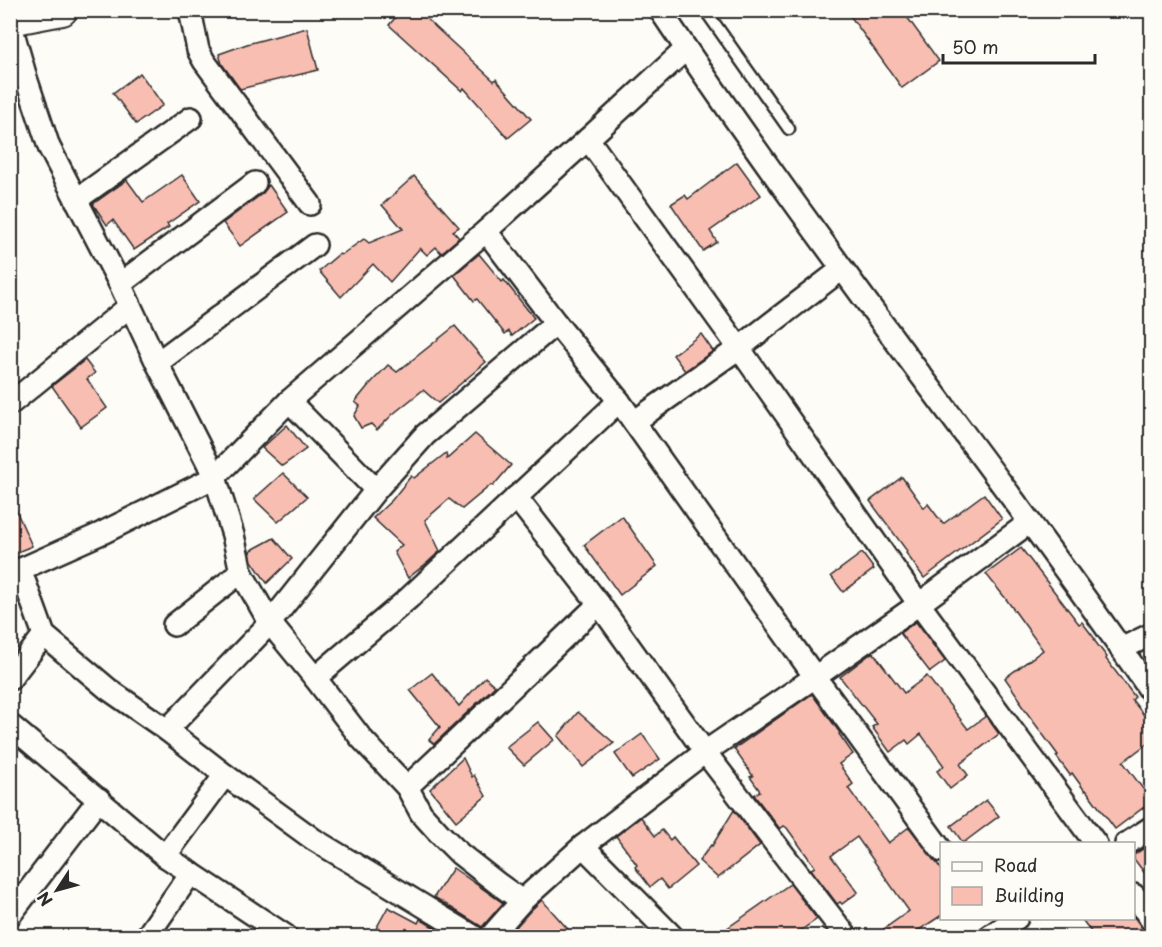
<svg xmlns="http://www.w3.org/2000/svg" width="1162" height="947" viewBox="0 0 1162 947" font-family="'Playpen Sans',sans-serif">
  <style>
    .building { fill: #f9beb2; stroke: #2b2b2b; stroke-width: 1.5 }
    .lines { fill: none; stroke-linecap: round; stroke-linejoin: round }
    .service-casing { stroke: #2b2b2b; stroke-width: 15 }
    .minor-casing { stroke: #2b2b2b; stroke-width: 26 }
    .secondary-casing { stroke: #2b2b2b; stroke-width: 34 }
    .service { stroke: #fdfcf7; stroke-width: 10 }
    .minor { stroke: #fdfcf7; stroke-width: 21 }
    .secondary { stroke: #fdfcf7; stroke-width: 30 }
  </style>
  <rect width="100%" height="100%" fill="#fdfcf7"/>
  <filter id="ink" filterUnits="userSpaceOnUse"><feTurbulence type="fractalNoise" baseFrequency=".0167" numOctaves="2"/><feDisplacementMap in="SourceGraphic" scale="12" xChannelSelector="R" yChannelSelector="G"/><feConvolveMatrix kernelMatrix="1 2 1 2 8 2 1 2 1" color-interpolation-filters="sRGB"/></filter>
  <g filter="url(#ink)">
    <!-- building -->
    <g class="building">
      <path d="M402,10H417L494,81L496,79L531,119L508,138L464,88L462,91L389,25Z"/>
      <path d="M846,10H902L939,61L902,88Z"/>
      <path d="M307,28L318,70L240,89L222,64L219,54L247,44Z"/>
      <path d="M140,73L163,105L136,124L113,93Z"/>
      <path d="M737,162L761,195L710,231L717,242L703,251L671,204L685,195L688,199Z"/>
      <path d="M182,175L200,201L167,224L169,227L134,250L113,220L107,225L93,204L127,180L143,202Z"/>
      <path d="M414,176L459,227L453,231L459,238L441,253L436,247L427,255L420,248L390,282L373,264L341,297L319,271L339,254L341,255L364,239L369,243L403,229L382,205Z"/>
      <path d="M269,185L288,212L240,246L223,223L263,193Z"/>
      <path d="M479,254L502,282L504,280L534,318L512,336L509,331L505,334L477,299L474,301L454,275Z"/>
      <path d="M455,326L486,362L438,403L423,390L393,414L377,430L371,424L361,428L354,416L360,406L355,402L368,386L388,365L397,372Z"/>
      <path d="M701,334L713,351L685,371L673,355Z"/>
      <path d="M85,360L95,373L87,379L107,408L81,427L52,386Z"/>
      <path d="M287,425L306,449L282,466L262,448Z"/>
      <path d="M475,434L511,465L493,486L491,485L462,509L449,499L425,520L440,551L428,562L408,578L394,552L402,545L373,518L392,500L411,476L414,478L446,453L447,459Z"/>
      <path d="M283,473L307,497L278,522L254,499Z"/>
      <path d="M902,477L924,508L928,504L943,524L984,494L1002,519L924,578L906,553L907,551L870,501Z"/>
      <path d="M10,497L32,546L10,555Z"/>
      <path d="M622,516L657,566L620,595L584,545Z"/>
      <path d="M274,538L292,559L267,583L252,561L250,551Z"/>
      <path d="M1021,548L1079,624L1082,622L1095,639L1094,640L1107,657L1106,659L1135,697L1132,700L1152,725V740L1123,762L1152,801L1115,829L1086,790L1085,791L1072,773L1070,775L1056,756L1058,755L1019,702L1021,701L1005,678L1043,650L1006,599L986,574Z"/>
      <path d="M862,553L874,569L843,592L831,576Z"/>
      <path d="M916,622L945,661L930,672L900,633Z"/>
      <path d="M873,652L904,693L927,676L968,729L986,716L999,734L960,764L968,775L950,789L937,771L944,766L921,734L909,744L906,740L890,752L872,727L877,724L840,677Z"/>
      <path d="M432,673L459,706L485,677L495,686L434,744L429,740L440,727L410,690Z"/>
      <path d="M812,694L840,733L839,734L853,754L839,764L853,784L848,788L888,843L909,827L942,870V915L910,936H874L909,911L857,837L831,856L858,892L842,904L840,902L837,904L811,869L815,867L787,828L784,826L780,829L754,795L760,791L750,777L753,776L734,749Z"/>
      <path d="M578,712L614,743L583,767L558,736Z"/>
      <path d="M538,722L554,740L524,765L506,747Z"/>
      <path d="M642,734L660,759L632,778L615,754Z"/>
      <path d="M463,758L472,777L474,775L486,796L456,821L430,789Z"/>
      <path d="M986,800L999,816L963,843L951,826Z"/>
      <path d="M734,810L760,845L718,878L699,861L711,845L712,846Z"/>
      <path d="M641,817L655,836L662,830L670,840L673,837L696,866L668,889L660,879L650,887L635,867L637,865L616,836Z"/>
      <path d="M1152,843V883L1134,859V855Z"/>
      <path d="M453,868L503,903L482,927L434,897Z"/>
      <path d="M790,884L817,919L793,936H716Z"/>
      <path d="M542,900L574,936H508L531,910Z"/>
      <path d="M388,907L418,923L420,919L445,934L444,936H372Z"/>
      <path d="M1081,918H1135L1149,936H1094Z"/>
    </g>
    <g class="lines">
      <!-- service casing -->
      <g class="service-casing">
        <g id="service">
          <path d="M471,10H472"/>
          <path d="M705,10L789,129"/>
        </g>
      </g>
      <!-- minor casing -->
      <g class="minor-casing">
        <g id="minor">
          <path d="M190,10L198,50L204,61L310,204"/>
          <path d="M660,10C719,98 781,185 844,271C946,411 1053,549 1152,693"/>
          <path d="M10,22L26,78L49,147L120,284L157,363L215,477L233,535L241,572L270,623L315,678L361,738L407,787L421,813L440,834L460,854L497,883L522,901L583,846L705,752L815,677L919,604L1030,522"/>
          <path d="M588,139L739,348L919,604L1096,844"/>
          <path d="M76,200L191,118"/>
          <path d="M486,231L556,323L619,401L815,677L942,851"/>
          <path d="M120,284L255,183"/>
          <path d="M157,363L315,245"/>
          <path d="M289,401L376,490"/>
          <path d="M10,404L130,306"/>
          <path d="M634,422L739,348L842,269"/>
          <path d="M516,497L599,604L705,752L846,936"/>
          <path d="M20,569L44,635L108,689L167,730L225,775L313,839L473,936"/>
          <path d="M10,574L102,533L215,477L289,401L486,231L588,139L686,49"/>
          <path d="M174,625L241,572"/>
          <path d="M1121,649L1152,634"/>
          <path d="M315,678L409,598L619,401"/>
          <path d="M10,679L44,635"/>
          <path d="M10,725L165,856L286,936"/>
          <path d="M167,730L270,623L376,490L425,435L556,323"/>
          <path d="M407,787C472,727 535,665 599,604"/>
          <path d="M1126,844L1152,827"/>
          <path d="M583,846L672,936"/>
          <path d="M165,856L225,775"/>
          <path d="M1134,895L1152,921"/>
          <path d="M10,915L99,799"/>
          <path d="M147,936L191,873"/>
          <path d="M491,936L522,901"/>
          <path d="M990,936L1017,918"/>
        </g>
      </g>
      <!-- secondary casing -->
      <g class="secondary-casing">
        <path id="secondary" d="M10,20L62,10"/>
      </g>
      <!-- service -->
      <use href="#service" class="service"/>
      <!-- minor -->
      <use href="#minor" class="minor"/>
      <!-- secondary -->
      <use href="#secondary" class="secondary"/>
    </g>
  </g>
  <!-- margin -->
  <rect width="1162" height="947" fill="none" stroke="#fdfcf7" stroke-width="36"/>
  <rect x="18" y="18" width="1126" height="911" fill="none" stroke="#2b2b2b" stroke-width="2" filter="url(#ink)"/>
  <!-- legend -->
  <rect x="940" y="842" width="195" height="78" fill="#fdfcf7" stroke="#a9a8a5" stroke-width="1.5"/>
  <rect x="952" y="862" width="30" height="9" fill="#fdfcf7" stroke="#a9a8a5" stroke-width="1.5"/>
  <text x="994" y="872" font-size="18" fill="#2b2b2b">Road</text>
  <rect x="952" y="887" width="30" height="18" fill="#f9beb2" stroke="#a9a8a5" stroke-width="1.5"/>
  <text x="994" y="902" font-size="18" fill="#2b2b2b">Building</text>
  <!-- north arrow -->
  <g transform="translate(57 890) rotate(234)" stroke="#fdfcf7" stroke-width="4.5" paint-order="stroke">
  <path d="M0-4.5L10 22L0 15L-10 22Z" fill="#2b2b2b"/>
  <text y="-9" font-size="16" font-weight="bold" text-anchor="middle" fill="#2b2b2b">N</text>
  </g>
  <!-- scale -->
  <path d="M943 54v9h152v-9" fill="none" stroke="#2b2b2b" stroke-width="3"/>
  <text x="952" y="54" font-size="18" fill="#2b2b2b" stroke="#fdfcf7" stroke-width="4.5" paint-order="stroke">50 m</text>
</svg>
